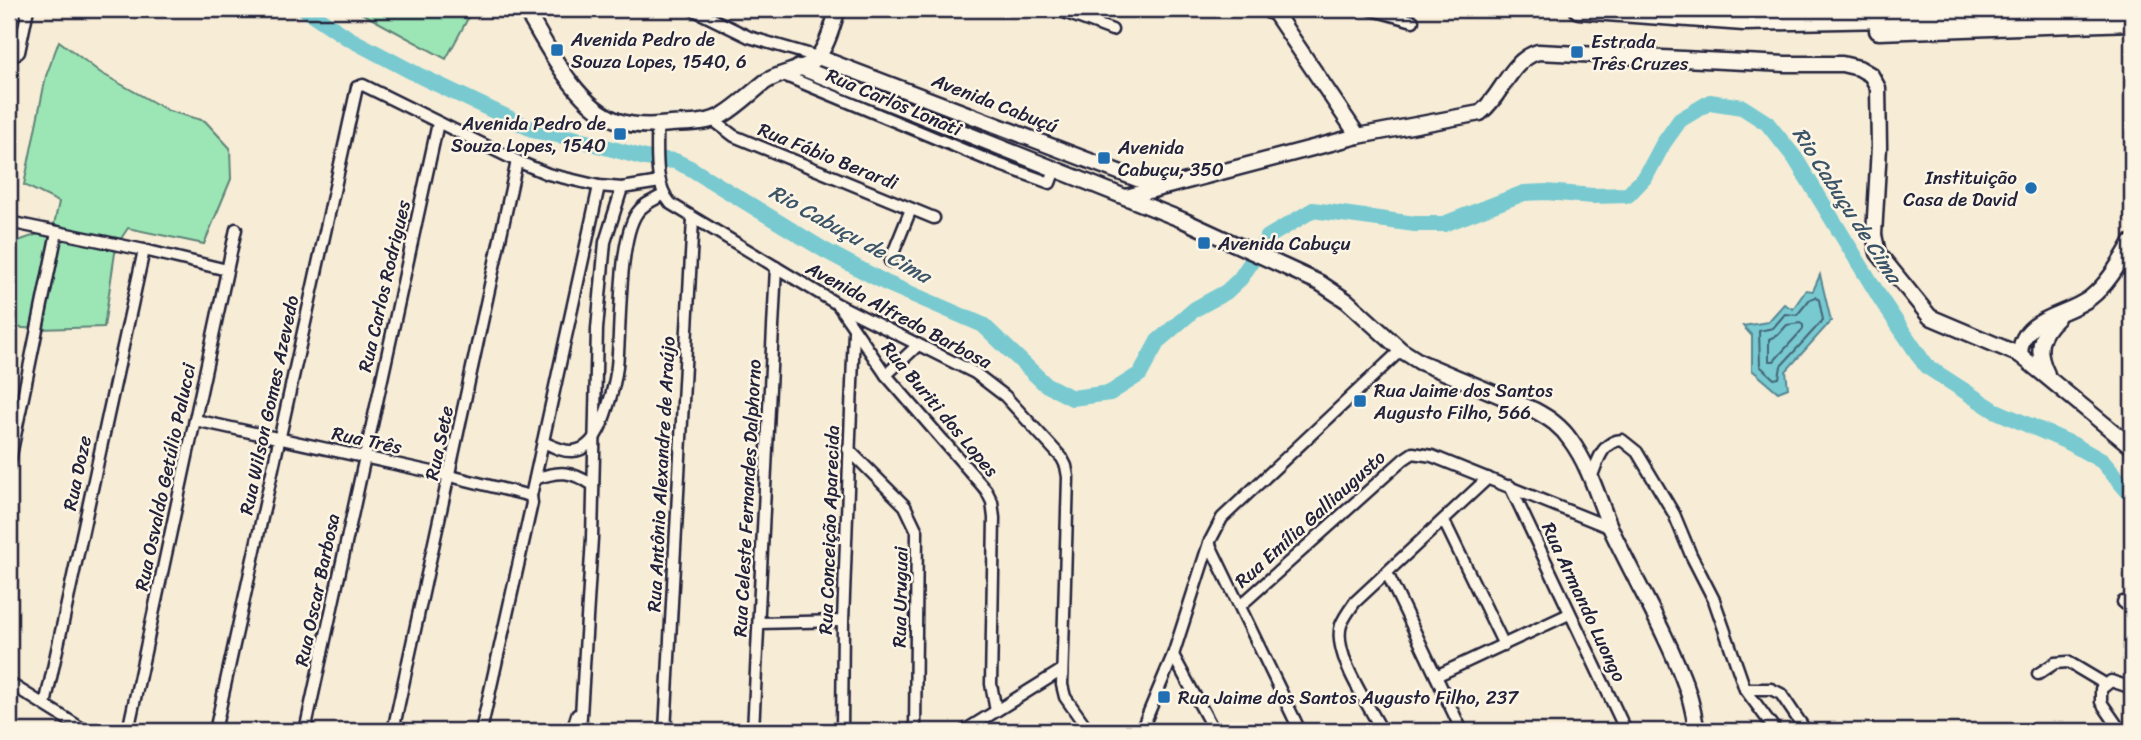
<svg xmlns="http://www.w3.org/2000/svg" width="2141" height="740" viewBox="0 0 2141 740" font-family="Sriracha,sans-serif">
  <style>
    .green { fill: #9ce6b5; stroke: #5f8478; stroke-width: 2 }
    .water { fill: #78cad0; stroke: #568794; stroke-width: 2 }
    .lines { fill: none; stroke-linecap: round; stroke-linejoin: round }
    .shore { stroke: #446577; stroke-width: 2 }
    .river { stroke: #78cad0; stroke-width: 16 }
    .street-casing { stroke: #22223b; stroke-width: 15 }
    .secondary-casing { stroke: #22223b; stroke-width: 19 }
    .highway-casing { stroke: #22223b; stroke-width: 23 }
    .street { stroke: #fcf5e5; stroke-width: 10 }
    .secondary { stroke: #fcf5e5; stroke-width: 14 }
    .highway { stroke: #fcf5e5; stroke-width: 18 }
    .poi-dot { fill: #1f6fb2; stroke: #fcf5e5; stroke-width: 2.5 }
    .labels { text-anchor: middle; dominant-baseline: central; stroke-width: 5; stroke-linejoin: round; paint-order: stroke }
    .poi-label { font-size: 19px; fill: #22223b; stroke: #fcf5e5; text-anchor: start }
    .street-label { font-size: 19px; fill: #22223b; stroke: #fcf5e5 }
    .water-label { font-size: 21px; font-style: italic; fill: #3c5468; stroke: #fcf5e5 }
  </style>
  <rect width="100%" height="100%" fill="#f7ecd6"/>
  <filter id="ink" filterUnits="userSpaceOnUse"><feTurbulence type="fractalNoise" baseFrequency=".0143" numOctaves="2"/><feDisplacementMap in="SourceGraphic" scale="14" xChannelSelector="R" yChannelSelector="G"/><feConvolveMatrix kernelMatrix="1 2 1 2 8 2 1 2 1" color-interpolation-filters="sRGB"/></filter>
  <g filter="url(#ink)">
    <!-- green -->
    <g class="green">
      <path d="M354,9H473L446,59Z"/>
      <path d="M59,41L101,73L169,111L205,121L230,148L231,179L204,244L128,228L116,246L104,327L38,329L9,327V290L15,242L53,229L59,202L24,185L46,76Z"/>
    </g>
    <!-- water -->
    <path class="water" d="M1820,275L1831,321L1786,371L1788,388L1778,392L1752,370V336L1743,326L1768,322L1784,304L1793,309L1806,290L1813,291Z"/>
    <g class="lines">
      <!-- shore -->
      <g class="shore">
        <path d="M1816,297L1819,300L1823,320L1781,366L1779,378L1774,379L1760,366L1759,331L1773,328L1785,314L1797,315L1810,299Z"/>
        <path d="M1800,323L1803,325V329L1774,361H1769V339L1778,335L1787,325Z"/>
      </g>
      <!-- river -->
      <path class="river" d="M305,9L348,38L420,76L536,131L573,138L645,158L675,161L690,168L824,250L886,283L983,325L1045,384L1072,398L1110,393L1140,374L1158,341L1195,309L1226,292L1240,279L1268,237L1313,210L1415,224H1444L1524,193L1546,192L1593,196L1628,195L1646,176L1663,144L1680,120L1710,102L1742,107L1767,123L1795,158L1882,301L1926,366L1994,410L2072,444L2102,461L2132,496"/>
      <!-- street casing -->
      <g class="street-casing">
        <g id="street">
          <path d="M692,9L749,37L818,57"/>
          <path d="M1056,9L1112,30"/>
          <path d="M1369,9L1413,21"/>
          <path d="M9,55H15L19,52L28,9"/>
          <path d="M781,74L995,163L1050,183L1055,169"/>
          <path d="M713,120L734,136L934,218"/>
          <path d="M657,126C658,152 653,183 671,204L837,304L975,373L1005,396L1062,458L1066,466L1068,477L1062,685L1065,697L1089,731"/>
          <path d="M9,222L144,250L227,270"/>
          <path d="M890,261L911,209"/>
          <path d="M838,305L886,375L986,490L992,502L994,518L991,684L996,711"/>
          <path d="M886,375L918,345"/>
          <path d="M195,420L450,476L531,496"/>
          <path d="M543,442C552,446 563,452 573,451C589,450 597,435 602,423C609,404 615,386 617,366C621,330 618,240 637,213C643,204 654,200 663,195"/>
          <path d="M848,449L905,506L917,531L915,731"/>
          <path d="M9,465L57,232"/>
          <path d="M1591,478C1598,461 1602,441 1622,440L1637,452L1674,514L1691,555L1714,600L1745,689H1771L1781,694L1806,731"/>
          <path d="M535,479C560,470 571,471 593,485"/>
          <path d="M1510,486L1626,731"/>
          <path d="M1444,521L1504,645"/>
          <path d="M1209,543L1300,731"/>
          <path d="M1387,573L1462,731"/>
          <path d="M2123,602L2132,609"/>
          <path d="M1240,606L1404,459L1413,453L1432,456L1611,528"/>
          <path d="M759,623L843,621"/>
          <path d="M1173,655L1214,731"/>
          <path d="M2038,674L2055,663L2068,662L2105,684"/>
          <path d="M1436,676L1569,614"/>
          <path d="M9,683L86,731"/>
          <path d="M1745,689L1776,731"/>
          <path d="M45,705L144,250"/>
          <path d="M128,731L236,229"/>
          <path d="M215,731L357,87L363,85L517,161L548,174L599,186L622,188L660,182"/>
          <path d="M305,731L438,123"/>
          <path d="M393,731L517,161"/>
          <path d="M481,731L532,503L531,496L599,186"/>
          <path d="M572,731L577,715"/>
          <path d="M580,731L592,538L597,329L605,242L622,188"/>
          <path d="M665,731L693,219"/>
          <path d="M753,731L776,267"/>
          <path d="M842,731L843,621L854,331"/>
          <path d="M964,731L1062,670"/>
          <path d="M1141,731L1173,655L1209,543L1222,518L1401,350"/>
          <path d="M1382,731C1369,705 1332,654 1341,625C1344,617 1350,609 1355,602L1488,478"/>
          <path d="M2121,731L2101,702V689L2111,681L2132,688"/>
        </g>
      </g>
      <!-- secondary casing -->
      <g class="secondary-casing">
        <g id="secondary">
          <path d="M525,9C547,45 575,106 618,121C635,127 654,126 671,124C688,123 708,124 723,115C738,106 751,93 765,82C779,73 794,72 809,64C826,55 832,26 838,9"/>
          <path d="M1273,10L1358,136"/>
          <path d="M818,57L1158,187"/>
          <path d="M799,67L1185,221L1320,283L1347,301L1401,350L1420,362L1534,410C1549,418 1561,426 1571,441C1590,467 1598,499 1611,529C1636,582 1667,634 1687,689C1692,703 1694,717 1697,731"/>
          <path d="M1126,197L1358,136L1480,113C1503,95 1509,61 1538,52L1786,64H1842L1859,68L1871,75L1878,88L1879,147L1874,235L1878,253L1930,317L2020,355L2132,447"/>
          <path d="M2020,355C2020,317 2065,317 2090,298C2109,283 2120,262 2132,242"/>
          <path d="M2047,374C2036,352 2038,335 2057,318"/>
        </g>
      </g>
      <!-- highway casing -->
      <g class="highway-casing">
        <g id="highway">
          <path d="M1270,9L1273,10"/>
          <path d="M1579,9L1744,21L1888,18L2025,9"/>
          <path d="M1879,30L2132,21"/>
        </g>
      </g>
      <!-- street -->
      <use href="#street" class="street"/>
      <!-- secondary -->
      <use href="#secondary" class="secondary"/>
      <!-- highway -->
      <use href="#highway" class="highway"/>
    </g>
  </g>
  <!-- markers -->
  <g class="poi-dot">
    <rect x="550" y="43" width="14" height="14" rx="3.5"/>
    <rect x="1570" y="45" width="14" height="14" rx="3.5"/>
    <rect x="613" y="127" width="14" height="14" rx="3.5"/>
    <rect x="1097" y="151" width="14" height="14" rx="3.5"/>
    <circle cx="2031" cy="188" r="7"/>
    <rect x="1197" y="236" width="14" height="14" rx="3.5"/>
    <rect x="1353" y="394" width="14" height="14" rx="3.5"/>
    <rect x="1157" y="690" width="14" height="14" rx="3.5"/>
  </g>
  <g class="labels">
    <!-- poi labels -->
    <g class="poi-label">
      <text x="571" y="39">Avenida Pedro de<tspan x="571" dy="22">Souza Lopes, 1540, 6</tspan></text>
      <text x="1591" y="41">Estrada<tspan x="1591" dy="22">Três Cruzes</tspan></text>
      <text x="606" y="123" text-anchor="end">Avenida Pedro de<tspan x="606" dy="22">Souza Lopes, 1540</tspan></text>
      <text x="1118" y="147">Avenida<tspan x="1118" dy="22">Cabuçu, 350</tspan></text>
      <text x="2017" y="177" text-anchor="end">Instituição<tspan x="2017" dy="22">Casa de David</tspan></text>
      <text x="1218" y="243">Avenida Cabuçu</text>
      <text x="1374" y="390">Rua Jaime dos Santos<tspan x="1374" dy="22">Augusto Filho, 566</tspan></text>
      <text x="1178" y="697">Rua Jaime dos Santos Augusto Filho, 237</text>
    </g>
    <!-- street labels -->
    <g class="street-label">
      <text transform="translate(894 102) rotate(23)">Rua Carlos Lonati</text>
      <text transform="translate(995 103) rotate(21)">Avenida Cabuçú</text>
      <text transform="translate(828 156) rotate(22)">Rua Fábio Berardi</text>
      <text transform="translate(384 286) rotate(-77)">Rua Carlos Rodrigues</text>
      <text transform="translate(899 315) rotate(28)">Avenida Alfredo Barbosa</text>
      <text transform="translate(269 405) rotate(-78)">Rua Wilson Gomes Azevedo</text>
      <text transform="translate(940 409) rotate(50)">Rua Buriti dos Lopes</text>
      <text transform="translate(367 440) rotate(12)">Rua Três</text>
      <text transform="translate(439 443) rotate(-78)">Rua Sete</text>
      <text transform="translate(77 473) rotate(-78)">Rua Doze</text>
      <text transform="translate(661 474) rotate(-87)">Rua Antônio Alexandre de Araújo</text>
      <text transform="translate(165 477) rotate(-78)">Rua Osvaldo Getúlio Palucci</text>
      <text transform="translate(747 498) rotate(-87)">Rua Celeste Fernandes Dalphorno</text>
      <text transform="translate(1310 519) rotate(-42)">Rua Emília Galliaugusto</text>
      <text transform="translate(829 530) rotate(-88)">Rua Conceição Aparecida</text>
      <text transform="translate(317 590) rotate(-78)">Rua Oscar Barbosa</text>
      <text transform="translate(900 597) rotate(-89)">Rua Uruguai</text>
      <text transform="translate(1584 602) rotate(65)">Rua Armando Luongo</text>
    </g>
    <!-- water labels -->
    <g class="water-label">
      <text transform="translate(1847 205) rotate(57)">Rio Cabuçu de Cima</text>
      <text transform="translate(850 234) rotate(29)">Rio Cabuçu de Cima</text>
    </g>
  </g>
  <!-- margin -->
  <rect width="2141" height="740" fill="none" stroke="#fcf5e5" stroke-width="35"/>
  <rect x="18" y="18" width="2106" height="705" fill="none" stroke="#22223b" stroke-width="2.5" filter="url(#ink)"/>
</svg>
